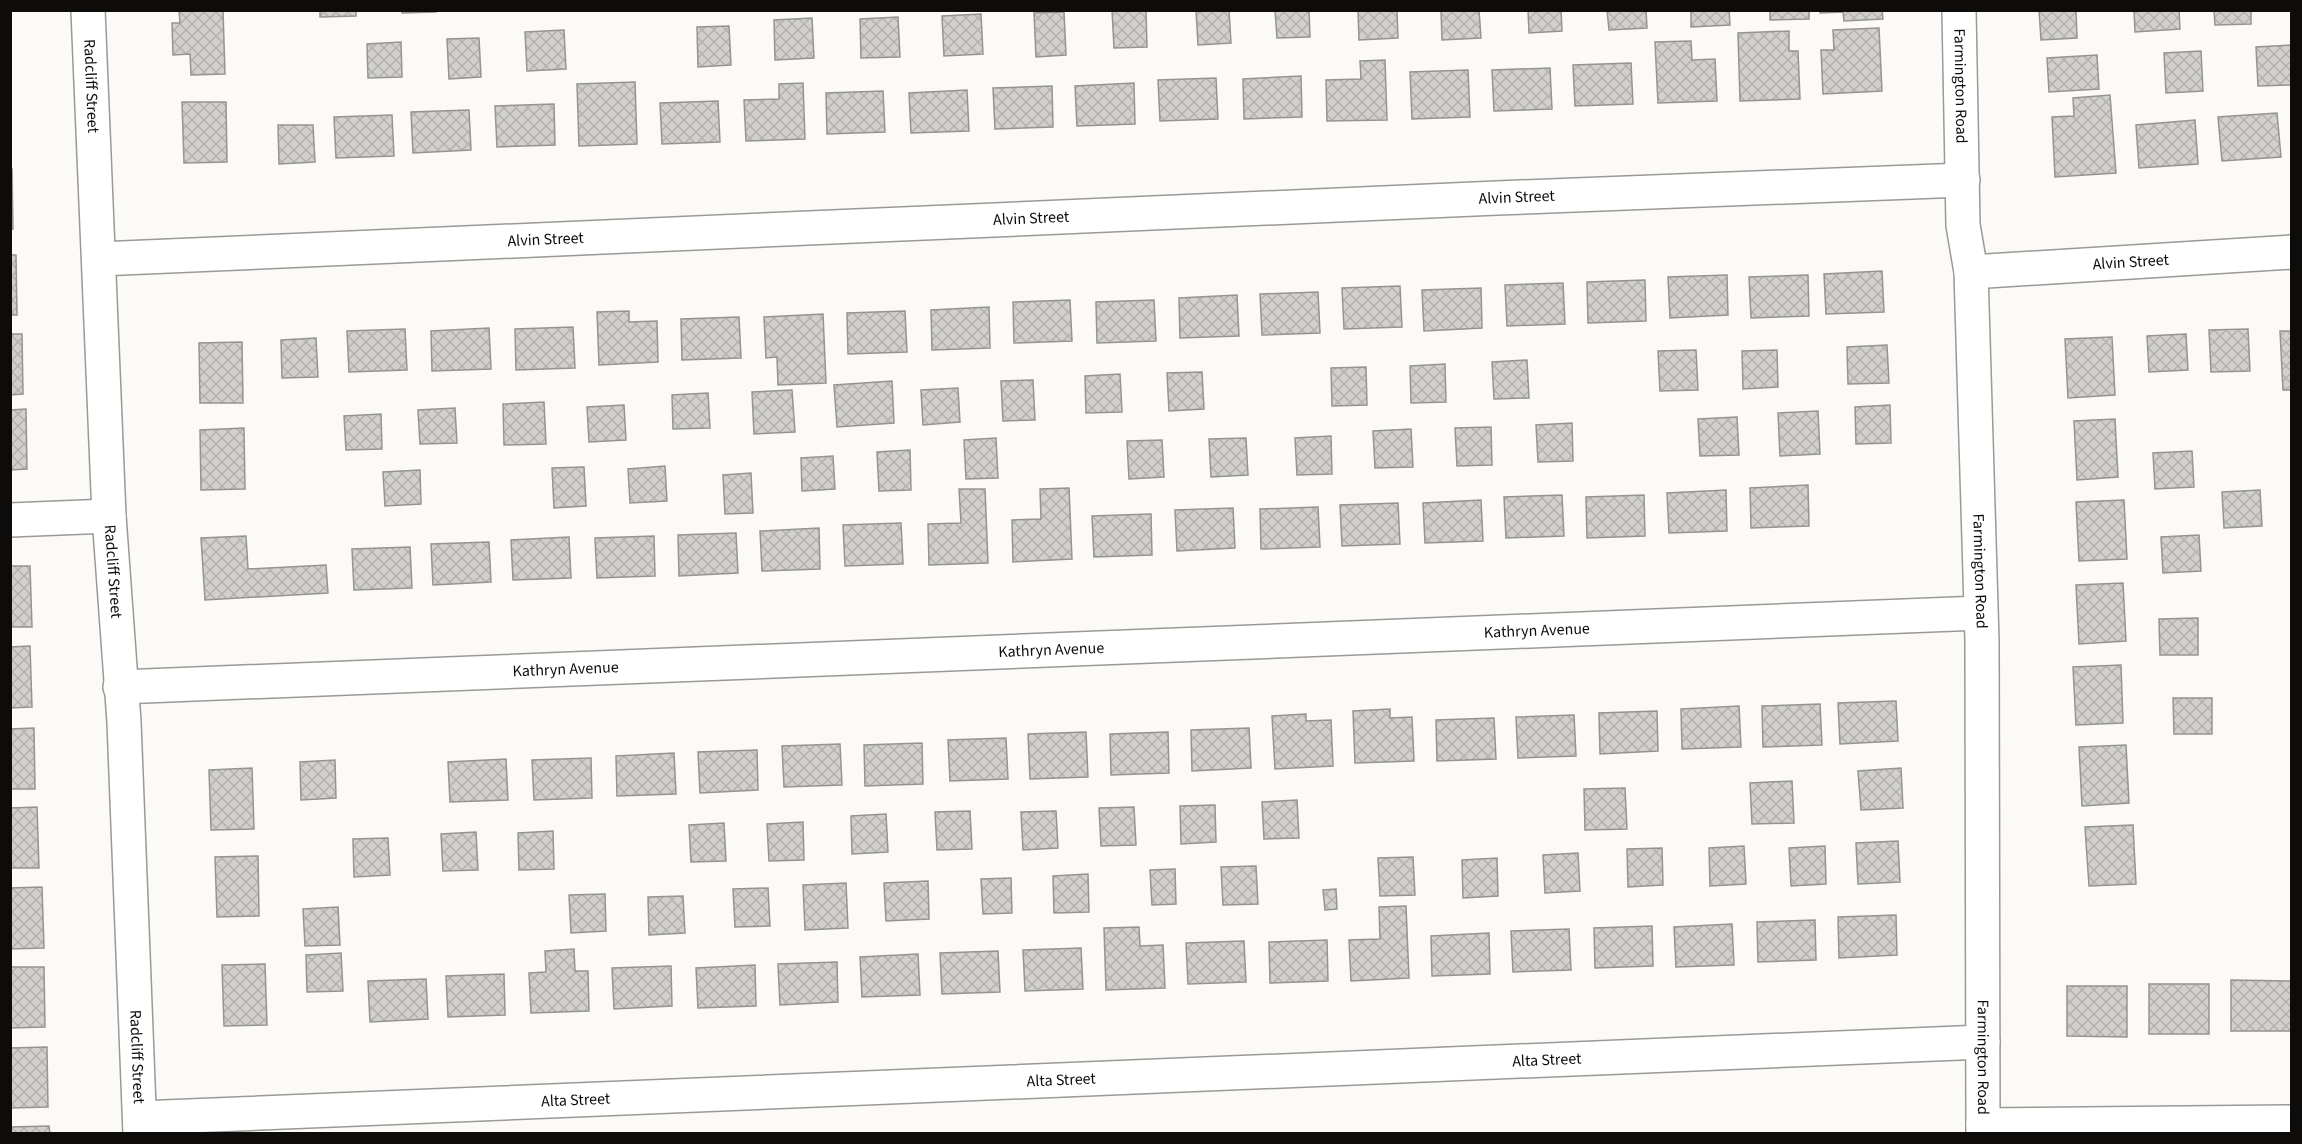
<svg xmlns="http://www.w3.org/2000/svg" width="2302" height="1144" viewBox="0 0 2302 1144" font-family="'Source Sans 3',sans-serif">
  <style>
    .building { fill: url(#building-cross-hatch); stroke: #959491; stroke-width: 1.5 }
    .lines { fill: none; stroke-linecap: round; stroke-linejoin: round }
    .minor-casing { stroke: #9a9996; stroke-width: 36 }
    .minor { stroke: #fff; stroke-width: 33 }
    .labels { text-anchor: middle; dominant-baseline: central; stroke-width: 6; stroke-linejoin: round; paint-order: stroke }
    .street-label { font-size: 16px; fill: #0d0c0b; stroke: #fff }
  </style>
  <defs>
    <pattern id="building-cross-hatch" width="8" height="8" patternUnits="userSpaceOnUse" patternTransform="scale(1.5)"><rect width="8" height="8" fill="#d1d0cd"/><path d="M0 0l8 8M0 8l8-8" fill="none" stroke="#b2b1af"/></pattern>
  </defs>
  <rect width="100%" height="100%" fill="#fbfaf7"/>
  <!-- building -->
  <g class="building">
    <path d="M179,10H223L225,74L191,75L190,54L173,55L172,23H180Z"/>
    <path d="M320,10H356V16L320,17Z"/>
    <path d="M402,10H436V12L402,13Z"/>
    <path d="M1112,10H1146L1147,47L1114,48Z"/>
    <path d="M1196,10H1229L1231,43L1198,45Z"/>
    <path d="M1275,10H1309L1310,37L1277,38Z"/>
    <path d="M1358,10H1397L1398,38L1359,40Z"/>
    <path d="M1441,10H1479L1481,38L1442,40Z"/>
    <path d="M1528,10H1561L1562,31L1529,33Z"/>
    <path d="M1607,10H1646L1647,28L1609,30Z"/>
    <path d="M1691,10H1729L1730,25L1691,27Z"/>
    <path d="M1770,10H1809V19L1770,20Z"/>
    <path d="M1820,10H1882L1883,19L1844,21L1843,12L1820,13Z"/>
    <path d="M2039,10H2076L2077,38L2041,40Z"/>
    <path d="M2134,10H2179L2180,29L2135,32Z"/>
    <path d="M2214,10H2251V24L2215,25Z"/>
    <path d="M1064,12L1066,55L1036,57L1034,13Z"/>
    <path d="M981,14L983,54L944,56L942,16Z"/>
    <path d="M898,17L900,57L861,58L860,19Z"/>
    <path d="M812,18L814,58L775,60L774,20Z"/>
    <path d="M729,26L731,65L698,67L697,27Z"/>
    <path d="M1879,28L1882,91L1823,94L1821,50H1834L1833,30Z"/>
    <path d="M564,30L566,69L527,71L525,32Z"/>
    <path d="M1789,31V51H1798L1800,99L1740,101L1738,33Z"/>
    <path d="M479,38L481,77L449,79L447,39Z"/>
    <path d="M1691,41L1692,60L1715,59L1717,101L1658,103L1655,42Z"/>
    <path d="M401,42L402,77L368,78L367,44Z"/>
    <path d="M2292,45V85L2258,86L2256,47Z"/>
    <path d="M2201,51L2203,91L2166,93L2164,53Z"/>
    <path d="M2097,55L2099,89L2049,92L2047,58Z"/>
    <path d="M1385,60L1387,120L1327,121L1326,80L1361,79L1360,61Z"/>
    <path d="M1631,63L1633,104L1575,106L1573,65Z"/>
    <path d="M1550,68L1552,109L1494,111L1492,70Z"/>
    <path d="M1468,70L1470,117L1412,119L1410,72Z"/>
    <path d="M1301,76L1302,117L1244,119L1243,79Z"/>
    <path d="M1216,78L1218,119L1160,121L1158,80Z"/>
    <path d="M635,82L637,144L579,146L577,84Z"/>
    <path d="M803,83L805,139L746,141L744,100L779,99V84Z"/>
    <path d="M1134,83L1135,124L1077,126L1075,86Z"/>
    <path d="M1052,86L1053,127L995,129L993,88Z"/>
    <path d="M967,90L969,131L911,133L909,93Z"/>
    <path d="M883,91L885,132L827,134L826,93Z"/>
    <path d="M2110,95L2116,173L2055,177L2052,117L2074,116L2073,98Z"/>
    <path d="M718,101L720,142L662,144L660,103Z"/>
    <path d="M182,102H226L227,162L184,163Z"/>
    <path d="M554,104L555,145L497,147L495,106Z"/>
    <path d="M469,110L471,150L413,153L411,112Z"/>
    <path d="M2277,113L2281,157L2222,161L2218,117Z"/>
    <path d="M392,115L394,156L336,158L334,117Z"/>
    <path d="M2195,120L2198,164L2139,168L2136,125Z"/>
    <path d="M278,125H313L315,162L279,164Z"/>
    <path d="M10,169H12L13,229H10Z"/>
    <path d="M10,255H16L17,315H10Z"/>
    <path d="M1882,271L1884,312L1826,314L1824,274Z"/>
    <path d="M1727,275L1728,315L1670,318L1668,277Z"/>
    <path d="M1808,275L1809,316L1751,318L1749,277Z"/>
    <path d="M1645,280L1646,321L1588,323L1587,282Z"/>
    <path d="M1563,283L1565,324L1507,326L1505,285Z"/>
    <path d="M1400,286L1402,327L1344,329L1342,288Z"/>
    <path d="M1481,288L1482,328L1424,331L1422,290Z"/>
    <path d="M1318,292L1320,333L1262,335L1260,294Z"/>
    <path d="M1237,295L1239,336L1180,338L1179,298Z"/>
    <path d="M1070,300L1072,341L1014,343L1013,302Z"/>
    <path d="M1154,300L1156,341L1097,343L1096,302Z"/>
    <path d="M989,307L990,348L932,350L931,310Z"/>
    <path d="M629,311V322L657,321L658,362L599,365L597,312Z"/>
    <path d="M905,311L907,352L848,354L847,313Z"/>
    <path d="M823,314L826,383L778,385L777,357L766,358L764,317Z"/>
    <path d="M739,317L741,358L682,360L681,319Z"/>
    <path d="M573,327L575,368L516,370L515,329Z"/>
    <path d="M489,328L491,369L432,371L431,331Z"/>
    <path d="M405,329L407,370L349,372L347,331Z"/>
    <path d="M2248,329L2250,371L2211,372L2209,330Z"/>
    <path d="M2280,331H2292V390H2283Z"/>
    <path d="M10,334H22L23,394L10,395Z"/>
    <path d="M2186,334L2188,370L2149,372L2147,336Z"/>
    <path d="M2112,337L2115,395L2068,398L2065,339Z"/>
    <path d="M316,338L318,377L282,378L281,340Z"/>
    <path d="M242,342L243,403H200L199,343Z"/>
    <path d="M1887,345L1889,383L1848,384L1847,347Z"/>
    <path d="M1696,350L1698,390L1660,391L1658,351Z"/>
    <path d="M1777,350L1778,387L1743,389L1742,351Z"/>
    <path d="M1527,360L1529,398L1494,399L1492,362Z"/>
    <path d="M1445,364L1446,402L1411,403L1410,366Z"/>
    <path d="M1366,367L1367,405L1332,406L1331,368Z"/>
    <path d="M1202,372L1204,409L1169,411L1167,373Z"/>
    <path d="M1120,374L1122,412L1086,413L1085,376Z"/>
    <path d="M1033,380L1035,420L1003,421L1001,381Z"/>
    <path d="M892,381L894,423L837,427L834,385Z"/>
    <path d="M958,388L960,422L923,425L921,390Z"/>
    <path d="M792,390L795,432L754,434L752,392Z"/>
    <path d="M708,393L710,428L673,429L672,395Z"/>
    <path d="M544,402L546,444L504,445L503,404Z"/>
    <path d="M624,405L626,440L589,442L587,407Z"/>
    <path d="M1890,405L1891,443L1856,444L1855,407Z"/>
    <path d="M455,408L457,443L420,444L418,410Z"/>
    <path d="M26,409L27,469L10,470V410Z"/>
    <path d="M1818,411L1820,454L1780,456L1778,413Z"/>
    <path d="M381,414L382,449L346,450L344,416Z"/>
    <path d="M1737,417L1739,455L1700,456L1698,419Z"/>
    <path d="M2115,419L2118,477L2077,480L2074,421Z"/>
    <path d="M1572,423L1573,461L1538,462L1536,425Z"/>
    <path d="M1491,427L1492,465L1457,466L1455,428Z"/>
    <path d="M244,428L245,489L201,490L200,430Z"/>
    <path d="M1411,429L1413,467L1375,468L1373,431Z"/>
    <path d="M1331,436L1332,474L1297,475L1295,438Z"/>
    <path d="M996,438L998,478L966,479L964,440Z"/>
    <path d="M1246,438L1248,475L1211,477L1209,439Z"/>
    <path d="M1162,440L1164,477L1129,479L1127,441Z"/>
    <path d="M910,450L911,490L879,491L877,452Z"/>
    <path d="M2192,451L2194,487L2155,489L2153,453Z"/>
    <path d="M833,456L835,489L802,491L801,458Z"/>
    <path d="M665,466L667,501L630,503L628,469Z"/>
    <path d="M584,467L586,506L554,508L552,468Z"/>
    <path d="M420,470L421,504L385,506L383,472Z"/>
    <path d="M751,473L753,513L725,514L723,475Z"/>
    <path d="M1808,485L1809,526L1751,528L1750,488Z"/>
    <path d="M1069,488L1072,559L1013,562L1012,520L1041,519L1040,489Z"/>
    <path d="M959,489H985L988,563L929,565L928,524L961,523Z"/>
    <path d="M1726,490L1727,531L1669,533L1667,493Z"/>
    <path d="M2260,490L2262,526L2224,528L2222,492Z"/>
    <path d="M1562,495L1564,536L1506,538L1504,497Z"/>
    <path d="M1644,495L1645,536L1587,538L1586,497Z"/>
    <path d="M1481,500L1483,541L1425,543L1423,503Z"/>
    <path d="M2124,500L2127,559L2079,561L2076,502Z"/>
    <path d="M1398,503L1400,544L1342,546L1340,505Z"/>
    <path d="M1318,507L1320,547L1261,549L1260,509Z"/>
    <path d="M1233,508L1235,548L1177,551L1175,510Z"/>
    <path d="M1151,514L1152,555L1094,557L1092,516Z"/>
    <path d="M901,523L903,564L845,566L843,525Z"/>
    <path d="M819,528L820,569L762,571L760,531Z"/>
    <path d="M736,533L738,573L679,576L678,535Z"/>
    <path d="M2199,535L2201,571L2163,573L2161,537Z"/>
    <path d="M246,536L248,569L326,565L328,593L205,600L201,538Z"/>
    <path d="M654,536L655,576L597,578L595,538Z"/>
    <path d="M569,537L571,578L513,580L511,540Z"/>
    <path d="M489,542L491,582L433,585L431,544Z"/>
    <path d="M410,547L412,588L354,590L352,549Z"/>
    <path d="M10,566H30L32,627H10Z"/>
    <path d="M2123,583L2126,641L2079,644L2076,585Z"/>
    <path d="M2198,618V655H2160L2159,619Z"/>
    <path d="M30,646L32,707L10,708V647Z"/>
    <path d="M2121,665L2123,723L2076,725L2073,667Z"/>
    <path d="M2173,698H2212V734H2174Z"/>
    <path d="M1896,701L1898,741L1840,744L1838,703Z"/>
    <path d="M1820,704L1822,745L1763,747L1762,706Z"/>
    <path d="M1739,706L1741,747L1682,749L1681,709Z"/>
    <path d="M1390,709V718L1412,717L1414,761L1355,763L1353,711Z"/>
    <path d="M1657,711L1658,751L1600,754L1599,713Z"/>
    <path d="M1306,714V721L1331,720L1333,766L1275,769L1272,716Z"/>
    <path d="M1574,715L1576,756L1518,758L1516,717Z"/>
    <path d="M1494,718L1496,759L1437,761L1436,720Z"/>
    <path d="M34,728L35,789H10V729Z"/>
    <path d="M1249,728L1251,768L1192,771L1191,730Z"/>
    <path d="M1086,732L1088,777L1030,779L1028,734Z"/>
    <path d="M1168,732L1169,773L1111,775L1110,734Z"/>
    <path d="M1006,738L1008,779L950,781L948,740Z"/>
    <path d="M922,743L923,784L865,786L864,745Z"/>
    <path d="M840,744L842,785L784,787L782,746Z"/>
    <path d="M2126,745L2129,803L2082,806L2079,747Z"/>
    <path d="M757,750L758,790L700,793L698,752Z"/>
    <path d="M674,753L676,794L617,796L616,756Z"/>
    <path d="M591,758L592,798L534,800L532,760Z"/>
    <path d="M506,759L508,800L450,802L448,762Z"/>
    <path d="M335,760L336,798L301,800L300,762Z"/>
    <path d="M252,768L254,829L211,830L209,770Z"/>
    <path d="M1901,768L1903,808L1861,810L1858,771Z"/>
    <path d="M1792,781L1794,823L1752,824L1750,783Z"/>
    <path d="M1625,788L1627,829L1585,830L1584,789Z"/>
    <path d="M1297,800L1299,838L1264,839L1262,802Z"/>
    <path d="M1215,805L1216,842L1181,844L1180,806Z"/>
    <path d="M37,807L39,868H10V808Z"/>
    <path d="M1134,807L1136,845L1101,846L1099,808Z"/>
    <path d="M970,811L972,849L937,850L935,812Z"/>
    <path d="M1056,811L1058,848L1023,850L1021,812Z"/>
    <path d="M886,814L888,852L852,854L851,816Z"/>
    <path d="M803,822L804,860L769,861L767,824Z"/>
    <path d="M724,823L726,861L691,862L689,825Z"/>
    <path d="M2133,825L2136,884L2089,886L2085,827Z"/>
    <path d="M553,831L554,869L519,870L518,833Z"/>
    <path d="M476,832L478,870L443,871L441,834Z"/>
    <path d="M388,838L390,875L354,877L353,839Z"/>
    <path d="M1898,841L1900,882L1858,884L1856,843Z"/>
    <path d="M1744,846L1746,884L1710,886L1709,848Z"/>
    <path d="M1825,846L1826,884L1791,886L1789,848Z"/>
    <path d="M1662,848L1663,885L1628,887L1627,849Z"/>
    <path d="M1578,853L1580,891L1545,893L1543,855Z"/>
    <path d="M258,856L259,916L217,917L215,857Z"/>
    <path d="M1413,857L1415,895L1380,896L1378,858Z"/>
    <path d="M1497,858L1498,896L1463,898L1462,860Z"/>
    <path d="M1256,866L1258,904L1223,905L1221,867Z"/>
    <path d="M1175,869L1176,904L1152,905L1150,870Z"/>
    <path d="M1088,874L1089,912L1054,913L1053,876Z"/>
    <path d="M1011,878L1012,913L983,914L981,879Z"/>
    <path d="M928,881L929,919L886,921L884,883Z"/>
    <path d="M846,883L848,928L805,930L803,885Z"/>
    <path d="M42,887L44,948L10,949V888Z"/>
    <path d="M768,888L770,926L735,927L733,889Z"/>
    <path d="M1336,889L1337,909L1325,910L1323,890Z"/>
    <path d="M605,894L606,931L571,933L569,895Z"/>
    <path d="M683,896L685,933L649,935L648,897Z"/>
    <path d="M1406,906L1409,978L1351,981L1349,940L1380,939L1379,907Z"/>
    <path d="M338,907L340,945L305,946L303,909Z"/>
    <path d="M1896,915L1897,955L1839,958L1838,917Z"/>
    <path d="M1815,920L1816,960L1758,962L1757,922Z"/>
    <path d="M1732,924L1734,965L1676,967L1674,927Z"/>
    <path d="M1652,926L1653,966L1595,968L1594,928Z"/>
    <path d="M1139,927L1140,946L1163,945L1165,988L1106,990L1104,928Z"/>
    <path d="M1569,929L1571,970L1513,972L1511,931Z"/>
    <path d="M1489,933L1490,974L1432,976L1431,936Z"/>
    <path d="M1327,940L1328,981L1270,983L1269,942Z"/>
    <path d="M1244,941L1246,982L1188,984L1186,943Z"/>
    <path d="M1081,948L1083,989L1025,991L1023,950Z"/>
    <path d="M574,949L575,971H588L589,1011L531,1013L529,973L546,972L545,951Z"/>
    <path d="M998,951L1000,992L942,994L940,953Z"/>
    <path d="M341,953L343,991L307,992L306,955Z"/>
    <path d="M918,954L920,995L862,997L860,957Z"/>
    <path d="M837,962L838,1002L780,1005L778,964Z"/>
    <path d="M265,964L267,1025L224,1026L222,965Z"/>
    <path d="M755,965L756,1006L698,1008L696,968Z"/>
    <path d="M671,966L672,1006L614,1009L612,968Z"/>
    <path d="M10,967H44L45,1027L10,1028Z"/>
    <path d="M504,974L505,1015L448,1017L446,976Z"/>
    <path d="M426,979L428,1019L370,1022L368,981Z"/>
    <path d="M2231,980L2291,981V1031H2231Z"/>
    <rect x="2149" y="984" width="60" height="50"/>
    <path d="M2067,986H2127V1037L2067,1036Z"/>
    <path d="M47,1047L48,1107L10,1108V1048Z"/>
    <path d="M49,1126L50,1134H10V1127Z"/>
  </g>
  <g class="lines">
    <!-- minor casing -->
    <g class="minor-casing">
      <g id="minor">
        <path id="s1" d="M88,10L109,516L124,722L140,1134"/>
        <path id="s2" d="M1959,10L1963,225L1971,272L1982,641L1983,1134"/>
        <path id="s3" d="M99,259L1497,198L1963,180"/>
        <path id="s4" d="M1971,272L2292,252"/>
        <path d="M10,520L109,516"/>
        <path id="s5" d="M120,687L1980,613"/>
        <path id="s6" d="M140,1118L1983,1042"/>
        <path d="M1983,1125L2292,1122"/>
      </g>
    </g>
    <!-- minor -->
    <use href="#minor" class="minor"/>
  </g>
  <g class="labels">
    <!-- street labels -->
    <g class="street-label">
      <text stroke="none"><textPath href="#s2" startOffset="76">Farmington Road</textPath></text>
      <text stroke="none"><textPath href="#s1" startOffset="76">Radcliff Street</textPath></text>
      <text stroke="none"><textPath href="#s3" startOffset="1419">Alvin Street</textPath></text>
      <text stroke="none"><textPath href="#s3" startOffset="933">Alvin Street</textPath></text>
      <text stroke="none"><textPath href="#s3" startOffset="447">Alvin Street</textPath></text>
      <text stroke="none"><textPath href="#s4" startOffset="160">Alvin Street</textPath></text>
      <text stroke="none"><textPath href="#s1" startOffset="562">Radcliff Street</textPath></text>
      <text stroke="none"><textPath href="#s2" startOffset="562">Farmington Road</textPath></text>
      <text stroke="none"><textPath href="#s5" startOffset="1418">Kathryn Avenue</textPath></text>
      <text stroke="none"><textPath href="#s5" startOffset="932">Kathryn Avenue</textPath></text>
      <text stroke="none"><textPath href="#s5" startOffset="446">Kathryn Avenue</textPath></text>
      <text stroke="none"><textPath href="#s1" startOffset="1048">Radcliff Street</textPath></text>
      <text stroke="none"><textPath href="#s2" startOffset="1048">Farmington Road</textPath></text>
      <text stroke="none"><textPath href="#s6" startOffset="1408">Alta Street</textPath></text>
      <text stroke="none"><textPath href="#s6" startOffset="922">Alta Street</textPath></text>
      <text stroke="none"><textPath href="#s6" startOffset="436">Alta Street</textPath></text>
    </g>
  </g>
  <!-- border -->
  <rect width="2302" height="1144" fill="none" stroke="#0d0c0b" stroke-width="24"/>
</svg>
